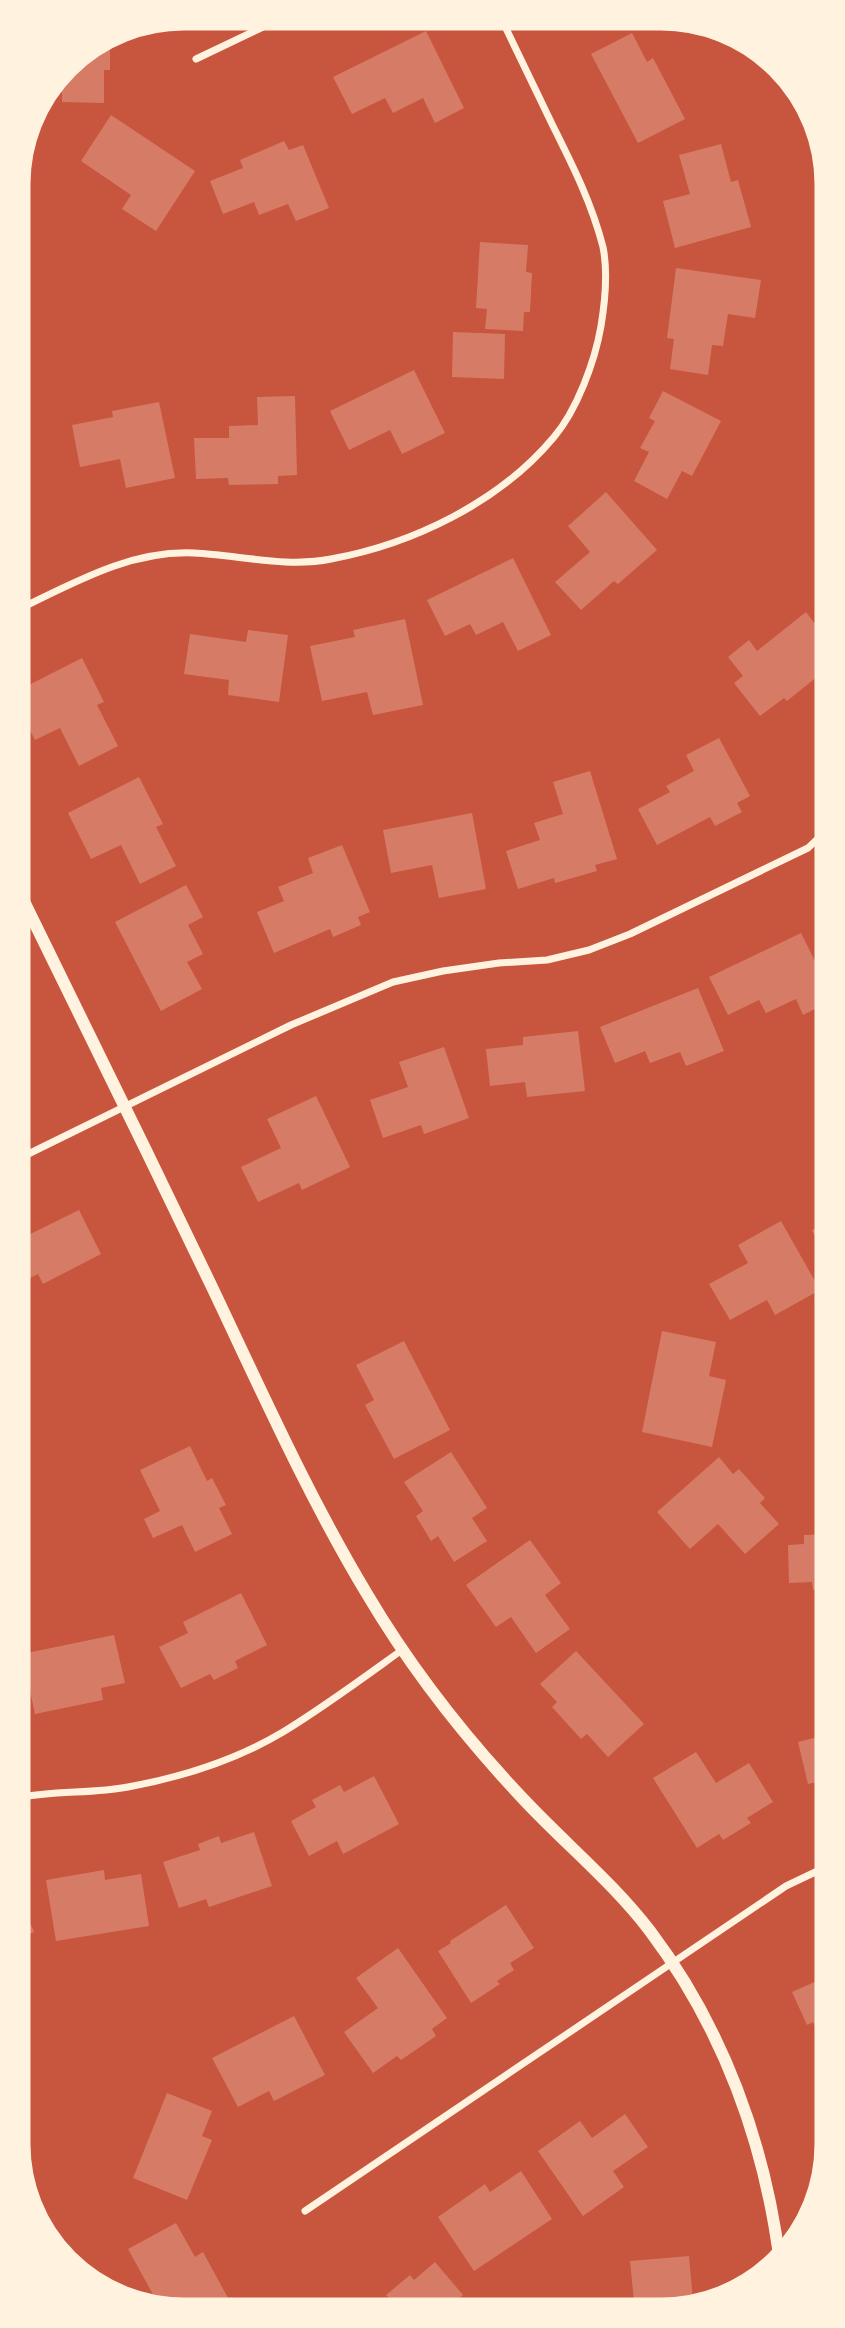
<svg xmlns="http://www.w3.org/2000/svg" width="845" height="2328" viewBox="0 0 845 2328" font-family="'IBM Plex Sans',sans-serif">
  <style>
    .building { fill: #d67c66 }
    .lines { fill: none; stroke-linecap: round; stroke-linejoin: round }
    .minor { stroke: #fff3e0; stroke-width: 7 }
    .tertiary { stroke: #fff3e0; stroke-width: 12 }
    .rim { fill: none; stroke: #fff3e0; stroke-width: 9 }
  </style>
  <rect width="100%" height="100%" fill="#c8553d"/>
  <!-- building -->
  <g class="building">
    <path d="M585,17H619L592,30Z"/>
    <path d="M426,31L464,108L435,123L423,98L393,113L385,98L352,114L333,77Z"/>
    <path d="M110,33V70H104V103L62,102V69L72,57Z"/>
    <path d="M632,33L647,62L653,58L685,119L638,143L591,54Z"/>
    <path d="M111,115L195,171L156,231L122,209L131,195L81,161Z"/>
    <path d="M284,141L289,150L303,145L329,208L296,221L288,204L259,215L254,202L223,214L210,181L243,168L240,160Z"/>
    <path d="M721,144L731,182L738,180L751,227L675,248L663,201L690,194L679,155Z"/>
    <path d="M480,242L528,245L526,272L532,273L530,312H524L523,331L485,329L487,309L476,308Z"/>
    <path d="M676,268L761,280L755,318L728,314L723,346L712,345L708,375L670,369L674,339L667,338Z"/>
    <path d="M453,332L505,334L504,379L452,377Z"/>
    <path d="M414,370L445,433L402,454L390,430L349,450L330,411Z"/>
    <path d="M663,391L721,421L692,476L682,471L667,499L634,481L649,452L640,448L655,421L649,418Z"/>
    <path d="M295,396L297,475L278,476V484L229,485L228,478L196,479L194,438H229V426L258,425L257,397Z"/>
    <path d="M159,402L175,478L126,488L120,459L80,467L72,425L113,417L112,411Z"/>
    <path d="M606,492L657,550L618,584L614,581L581,610L555,582L590,552L568,526Z"/>
    <path d="M513,558L551,635L518,651L503,622L476,635L470,624L445,636L427,600Z"/>
    <path d="M806,612L828,641V668L787,701L784,698L760,716L734,683L743,676L728,657L749,640L757,651Z"/>
    <path d="M405,619L423,705L373,715L367,692L322,701L310,646L355,637L353,630Z"/>
    <path d="M248,630L288,635L279,702L228,695L229,680L184,674L190,634L246,642Z"/>
    <path d="M82,658L104,702L97,705L118,746L79,766L60,728L35,740L15,701V692Z"/>
    <path d="M719,738L750,796L737,803L742,812L715,826L710,817L657,845L638,809L670,792L666,786L694,771L686,755Z"/>
    <path d="M590,771L617,859L595,865L597,871L555,883L554,878L518,889L506,851L540,840L534,823L563,814L553,782Z"/>
    <path d="M139,777L163,824L156,827L176,866L140,884L121,845L91,859L68,813Z"/>
    <path d="M472,813L486,889L439,898L432,865L391,873L383,830Z"/>
    <path d="M342,845L370,912L358,917L361,925L333,937L330,929L274,953L257,912L284,901L278,887L313,873L308,858Z"/>
    <path d="M186,885L203,917L188,925L203,954L187,962L202,989L161,1011L115,922Z"/>
    <path d="M829,922V954L816,929Z"/>
    <path d="M801,933L829,989V1002L803,1015L796,999L766,1013L759,1000L728,1015L709,977Z"/>
    <path d="M698,988L724,1051L686,1066L680,1052L650,1063L645,1051L615,1063L600,1027Z"/>
    <path d="M578,1031L585,1091L527,1097L525,1082L490,1086L486,1049L523,1045V1037Z"/>
    <path d="M444,1047L469,1118L424,1134L421,1125L383,1138L370,1100L408,1087L399,1062Z"/>
    <path d="M316,1096L350,1167L302,1190L299,1183L258,1202L241,1167L281,1148L267,1119Z"/>
    <path d="M79,1210L101,1254L43,1284L38,1274L16,1285V1241Z"/>
    <path d="M781,1221L820,1290L775,1315L767,1300L730,1320L709,1284L748,1263L738,1245Z"/>
    <path d="M829,1223V1269L812,1230Z"/>
    <path d="M662,1331L716,1342L709,1376L726,1380L712,1447L642,1432Z"/>
    <path d="M404,1341L450,1430L394,1459L365,1405L374,1400L356,1365Z"/>
    <path d="M190,1446L207,1481L212,1478L226,1505L219,1508L232,1534L195,1552L182,1525L153,1538L144,1519L160,1511L140,1470Z"/>
    <path d="M451,1452L487,1508L472,1518L487,1541L454,1562L438,1536L431,1541L416,1516L423,1511L404,1482Z"/>
    <path d="M719,1457L733,1474L739,1469L765,1498L760,1503L779,1524L745,1554L718,1524L690,1549L657,1512Z"/>
    <path d="M830,1534V1589L813,1590L812,1582L789,1583L788,1545L804,1544V1535Z"/>
    <path d="M530,1540L561,1583L545,1595L570,1629L536,1653L511,1617L496,1627L466,1585Z"/>
    <path d="M241,1593L267,1645L235,1661L238,1668L214,1680L210,1674L181,1688L159,1647L188,1633L183,1622Z"/>
    <path d="M114,1635L125,1683L101,1688L103,1700L35,1714L22,1654Z"/>
    <path d="M576,1651L644,1724L608,1757L587,1734L581,1739L552,1707L557,1702L540,1684Z"/>
    <path d="M830,1734V1779L808,1784L798,1742Z"/>
    <path d="M696,1752L716,1783L749,1763L773,1802L747,1818L751,1823L723,1840L719,1834L697,1848L653,1778Z"/>
    <path d="M374,1776L399,1824L343,1854L337,1841L309,1856L291,1821L316,1807L312,1800L340,1785L344,1792Z"/>
    <path d="M254,1832L272,1886L209,1907L206,1899L179,1908L163,1862L200,1850L198,1844L219,1836L221,1843Z"/>
    <path d="M104,1870L105,1880L141,1874L149,1926L56,1941L46,1880Z"/>
    <path d="M17,1893L34,1932L17,1939Z"/>
    <path d="M506,1905L534,1948L510,1963L514,1970L497,1981L500,1984L471,2003L438,1951L451,1943L450,1941Z"/>
    <path d="M398,1948L447,2018L432,2029L436,2036L401,2060L397,2056L373,2073L344,2032L378,2008L356,1978Z"/>
    <path d="M830,1975V1997L831,2062L813,2022L807,2025L792,1992Z"/>
    <path d="M294,2016L325,2075L274,2101L269,2091L238,2107L212,2058Z"/>
    <path d="M167,2093L212,2111L202,2136L212,2140L187,2200L133,2178Z"/>
    <path d="M625,2114L648,2147L613,2171L624,2187L583,2216L538,2151L580,2121L592,2138Z"/>
    <path d="M521,2171L552,2219L474,2271L438,2217L485,2184L490,2192Z"/>
    <path d="M176,2223L195,2257L203,2252L233,2307L226,2311H177L173,2304L161,2309L128,2249Z"/>
    <path d="M689,2256L694,2311H635L630,2261Z"/>
    <path d="M435,2262L463,2295L443,2311H378L391,2300L386,2295L410,2275L414,2280Z"/>
  </g>
  <g class="lines">
    <!-- minor -->
    <g class="minor">
      <path d="M196,59L288,15"/>
      <path d="M15,611C72,584 129,550 194,553C239,555 286,568 331,559C413,544 500,502 554,437C577,410 595,361 601,326C605,302 608,272 603,247C592,204 573,166 553,126C535,89 518,53 500,16"/>
      <path d="M16,1160L291,1025L393,982L443,971L499,963L547,960L589,950L630,934L808,848L829,828"/>
      <path d="M17,1798C53,1790 92,1794 128,1787C182,1777 236,1760 283,1732C324,1707 363,1678 402,1650"/>
      <path d="M305,2211L786,1886L830,1865"/>
    </g>
    <!-- tertiary -->
    <path class="tertiary" d="M15,883C82,1018 147,1152 212,1287C261,1390 308,1496 367,1594C412,1670 467,1740 528,1804C568,1846 615,1885 650,1931C723,2028 765,2143 780,2263"/>
  </g>
  <!-- crop -->
  <path d="M0 0H845V2328H0ZM184 26H661A158 158 0 0 1 819 184V2144A158 158 0 0 1 661 2302H184A158 158 0 0 1 26 2144V184A158 158 0 0 1 184 26Z" fill="#fff3e0" fill-rule="evenodd"/>
  <path class="rim" d="M184 26H661A158 158 0 0 1 819 184V2144A158 158 0 0 1 661 2302H184A158 158 0 0 1 26 2144V184A158 158 0 0 1 184 26Z"/>
</svg>
